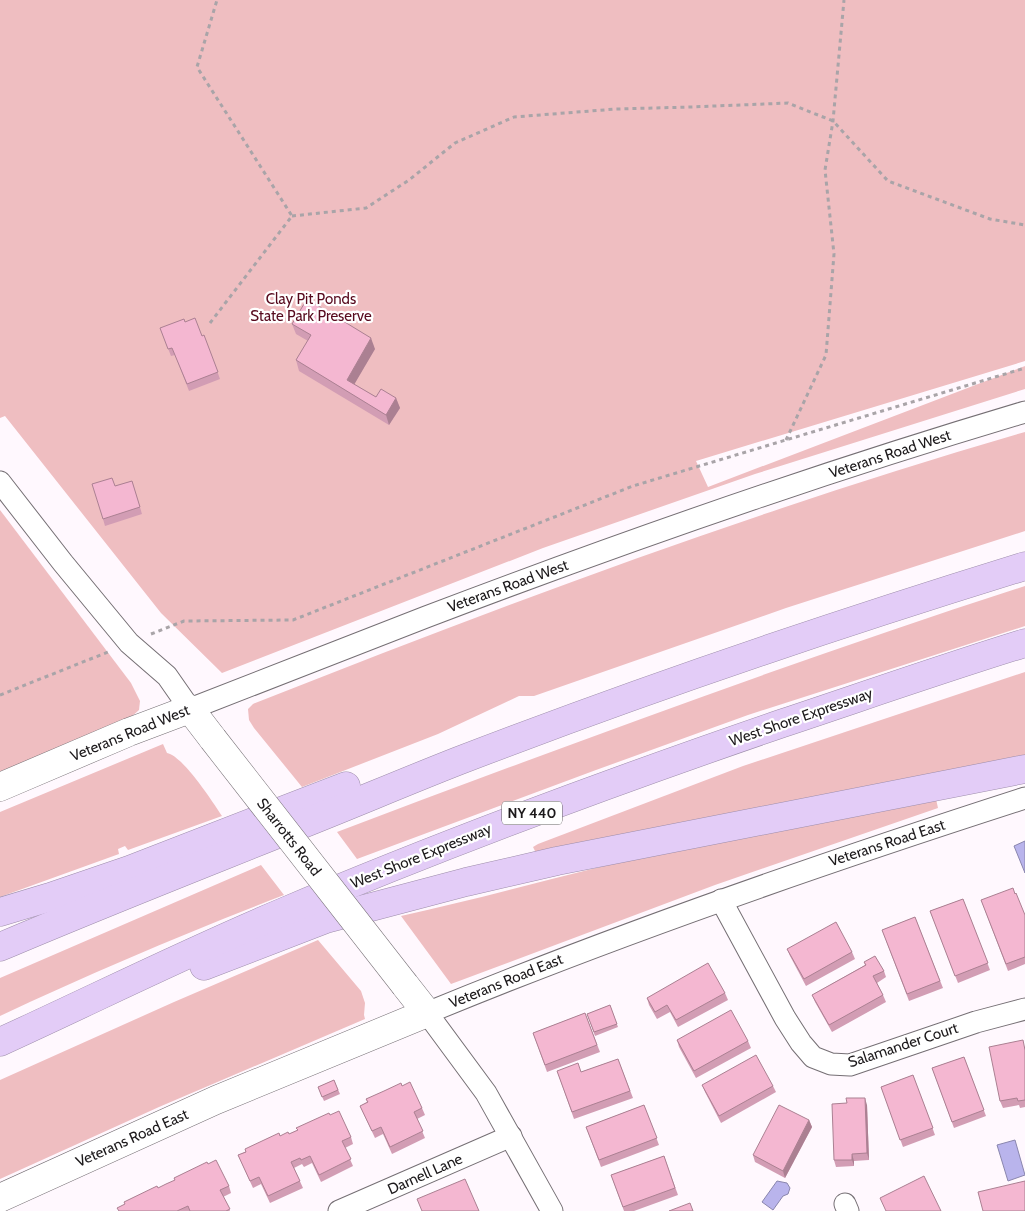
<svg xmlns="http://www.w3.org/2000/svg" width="1025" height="1211" viewBox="0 0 1025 1211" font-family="Cabin,sans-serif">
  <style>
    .green { fill: #efbec1 }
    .water { fill: #b9b4ec; stroke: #8a86ad }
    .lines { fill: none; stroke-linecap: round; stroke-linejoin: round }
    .street-casing { stroke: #756f74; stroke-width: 23 }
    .secondary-casing { stroke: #756f74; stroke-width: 29 }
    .highway-casing { stroke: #9d8daa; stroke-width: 29 }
    .path { stroke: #a9a4a8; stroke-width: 3; stroke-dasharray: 4 4; stroke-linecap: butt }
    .street { stroke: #fff; stroke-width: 21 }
    .secondary { stroke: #fff; stroke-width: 28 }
    .highway { stroke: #e3ccf7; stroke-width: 28 }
    .secondary-bridge-casing { stroke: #756f74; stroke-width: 29; stroke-linecap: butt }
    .secondary-bridge { stroke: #fff; stroke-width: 28 }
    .wall { fill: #d29db4 }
    .shaded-wall { fill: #ab8092 }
    .building { fill: #f4b7d1; stroke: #ab8092 }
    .labels { text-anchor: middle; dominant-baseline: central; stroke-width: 4.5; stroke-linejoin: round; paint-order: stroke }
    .shield { fill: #fff; stroke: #605e5f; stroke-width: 1 }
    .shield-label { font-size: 14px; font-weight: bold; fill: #1c191b }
    .park-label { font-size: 15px; fill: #570a1e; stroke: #fff }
    .street-label { font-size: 15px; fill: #1c191b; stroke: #fff }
  </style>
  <rect width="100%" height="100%" fill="#fff8fe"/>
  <!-- green -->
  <g class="green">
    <path d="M0,0H1025V361L696,461L708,487L1025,366V389L755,474L543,548L222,673L161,613L5,416L0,418Z"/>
    <path d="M1025,432V531L786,608L534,696H519L438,734L302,787L254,728L249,720L248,709L253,704C507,603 763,508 1025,432Z"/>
    <path d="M0,510L131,683L140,701L139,710L130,718L0,775Z"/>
    <path d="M1025,586V626L748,715L596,770L357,859L337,832C565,746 793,661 1025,586Z"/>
    <path d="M1025,672V758L536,853L533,847L538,844L743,766Z"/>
    <path d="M163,744L167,753C183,756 212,801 222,816L128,850L125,846L118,849L119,854L0,897V812Z"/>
    <path d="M936,799L938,808L715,885L451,984L401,916C493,896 584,869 676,849C762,831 849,816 936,799Z"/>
    <path d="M261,865L284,895C188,932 93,972 0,1016V978Z"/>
    <path d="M318,940L361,991L365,1003L364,1015L365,1019L159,1107L0,1179V1080L174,1002Z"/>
  </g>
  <!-- water -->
  <g class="water">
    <path d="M1025,841V873L1014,846Z"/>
    <path d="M1015,1140L1025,1175L1008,1181L997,1145Z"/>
    <path d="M777,1181L787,1183L790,1188L788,1194L783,1196L773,1210L762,1202Z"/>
  </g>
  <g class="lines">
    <!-- street casing -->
    <g class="street-casing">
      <g id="street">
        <path d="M0,482L63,563L129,643L167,676L190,709C269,679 347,647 426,617C623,542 823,472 1025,412"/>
        <path d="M721,900L785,1018L801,1043L813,1057L831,1064L850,1065L976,1022L1025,1009"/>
        <path d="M845,1204L848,1211"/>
        <path d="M339,1211L511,1136"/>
        <path d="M552,1211L486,1093L427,1013C623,932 823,863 1025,798"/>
      </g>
    </g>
    <!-- secondary casing -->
    <g class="secondary-casing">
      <g id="secondary">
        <path d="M0,787L129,732L190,709L213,739"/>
        <path d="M0,1198L216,1100L427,1013L405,985"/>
      </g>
    </g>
    <!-- highway casing -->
    <g class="highway-casing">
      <g id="highway">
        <path d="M0,912L50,897L129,870L346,786"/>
        <path d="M0,947C96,906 193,868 290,829C346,807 402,783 458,761C645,689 834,625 1025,566"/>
        <path d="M204,966L326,919L466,882L557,861L1025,769"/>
        <path d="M0,1042C94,999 186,953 281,913C446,843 614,781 783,723C864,696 944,668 1025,643"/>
      </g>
    </g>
    <!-- path -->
    <g class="path">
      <path d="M292,216L366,208L409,180L455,143L514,117L616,109L691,107L788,103L833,121L888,181L990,219L1025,225"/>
      <path d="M210,323L292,216L197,67L217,0"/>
      <path d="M786,440L826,355L834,254L825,170L833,121L844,0"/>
      <path d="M151,634L184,621L293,620L633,486L1025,368"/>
      <path d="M0,695L108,652"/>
    </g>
    <!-- street -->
    <use href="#street" class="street"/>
    <!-- secondary -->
    <use href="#secondary" class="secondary"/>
    <!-- highway -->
    <use href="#highway" class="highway"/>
    <!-- secondary-bridge casing -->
    <g class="secondary-bridge-casing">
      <path id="secondary-bridge" d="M213,739L405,985"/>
    </g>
    <!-- secondary-bridge -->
    <use href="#secondary-bridge" class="secondary-bridge"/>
  </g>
  <!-- wall -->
  <g class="wall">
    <path d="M185,322L202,336L204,335L220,379L189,391L175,355L171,356L160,328Z"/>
    <path d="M292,324L375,349L354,384L376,397L396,398L400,408L389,425L299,371L296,360L308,341L296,334Z"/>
    <path d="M132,481L142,514L105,526L103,519L115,486Z"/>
    <path d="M963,899L990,970L958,983L930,911Z"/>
    <path d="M981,900L1025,915V964L1008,971Z"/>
    <path d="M915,917L943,988L909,1001L882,930Z"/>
    <path d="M787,949L852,952L855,959L806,986L790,956Z"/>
    <path d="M864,962L884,971L886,977L877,983L883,995L886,1002L832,1032L815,1002L812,995L865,965Z"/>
    <path d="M725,993L728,1000L678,1027L670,1012L657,1019L649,1005L647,998Z"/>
    <path d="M610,1005L618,1027L595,1036L587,1014Z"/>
    <path d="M585,1013L600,1052L547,1072L533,1033Z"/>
    <path d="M677,1040L748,1041L751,1048L696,1078L679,1047Z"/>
    <path d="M1025,1046V1107L1020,1108L1019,1105L1003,1108L1000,1101Z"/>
    <path d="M964,1057L986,1116L954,1128L932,1068Z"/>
    <path d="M618,1059L633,1098L574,1119L557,1071L581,1072Z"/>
    <path d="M913,1075L935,1135L903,1147L881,1087Z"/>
    <path d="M334,1080L340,1094L324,1101L318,1087Z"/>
    <path d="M702,1085L773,1086L776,1092L721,1123L705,1092Z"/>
    <path d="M402,1086L422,1108L425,1115L417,1119L425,1138L392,1154L383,1134L375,1138L360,1106L367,1102L366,1099Z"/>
    <path d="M644,1105L659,1145L601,1167L586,1127Z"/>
    <path d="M867,1105L869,1160L854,1161V1166L836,1167L834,1160Z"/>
    <path d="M330,1115L351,1137L353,1144L345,1148L353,1166L321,1182L312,1163L304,1167L302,1164L294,1168L303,1188L270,1203L261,1184L253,1188L238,1155L280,1136L289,1134Z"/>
    <path d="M809,1120L812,1127L785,1178L755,1162L753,1155Z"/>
    <path d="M664,1156L678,1195L634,1211H624L611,1175Z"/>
    <path d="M229,1186L231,1193L223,1197L230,1211H119L158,1188Z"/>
  </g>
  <!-- shaded-wall -->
  <g class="shaded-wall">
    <path d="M371,338L375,349L351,390L347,380Z"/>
    <path d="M396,398L400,408L389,425L386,415Z"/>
    <path d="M865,1098L867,1105L869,1160L867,1153Z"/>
    <path d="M809,1120L812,1127L785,1178L783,1171Z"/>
    <path d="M852,1154L854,1161V1166L852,1160Z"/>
  </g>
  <!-- building -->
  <g class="building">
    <path d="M307,299L371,338L347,380L376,397L381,389L396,398L386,415L296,360L311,335L292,324Z"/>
    <path d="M195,318L202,336L204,335L218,372L187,384L172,348L168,349L160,328L184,319L185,322Z"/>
    <path d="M112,478L115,486L132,481L140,507L103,519L92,484Z"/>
    <path d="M1013,888L1015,894L1016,893L1025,915V957L1006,964L981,900Z"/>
    <path d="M963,899L988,963L955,976L930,911Z"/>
    <path d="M915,917L940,981L907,994L882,930Z"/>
    <path d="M836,922L852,952L804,979L787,949Z"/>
    <path d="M875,956L884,971L873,976L883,995L829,1025L812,995L866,965L864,962Z"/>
    <path d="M708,963L725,993L676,1020L667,1005L655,1012L647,998Z"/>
    <path d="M610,1005L617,1024L594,1032L587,1014Z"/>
    <path d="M731,1010L748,1041L694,1071L677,1040Z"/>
    <path d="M585,1013L597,1045L545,1065L533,1033Z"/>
    <path d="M1023,1040L1025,1050V1100L1018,1101L1017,1098L1000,1101L989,1047Z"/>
    <path d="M756,1055L773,1086L719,1116L702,1085Z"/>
    <path d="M964,1057L984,1110L952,1122L932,1068Z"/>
    <path d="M618,1059L630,1091L572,1112L557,1071L578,1063L581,1072Z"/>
    <path d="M913,1075L933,1128L900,1140L881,1087Z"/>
    <path d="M334,1080L338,1090L322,1097L318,1087Z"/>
    <path d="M410,1082L422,1108L414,1112L423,1131L390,1147L381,1127L372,1131L360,1106L368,1102L366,1099L384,1091L401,1083L402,1086Z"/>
    <path d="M846,1098H865L867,1153L852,1154V1160H834L832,1104L847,1103Z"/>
    <path d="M644,1105L657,1138L599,1160L586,1127Z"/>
    <path d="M779,1105L809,1120L783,1171L753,1155Z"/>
    <path d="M339,1111L351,1137L342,1141L351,1159L319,1175L310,1156L301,1160L300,1158L291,1162L300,1181L268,1196L259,1177L250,1181L238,1155L246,1152L245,1149L279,1133L280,1136L288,1132L289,1134L298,1130L296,1128L329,1113L330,1115Z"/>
    <path d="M664,1156L675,1188L623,1207L611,1175Z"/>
    <path d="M216,1160L229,1186L220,1190L230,1209L226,1211H190L188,1206L177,1211H119L117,1208L125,1204L124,1202L157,1186L158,1188L166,1184L175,1180L174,1178L207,1162L208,1164Z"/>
    <path d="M924,1176L941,1211H886L880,1198Z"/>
    <path d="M465,1179L479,1211H422L417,1199Z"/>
    <path d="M1025,1181V1211H983L978,1192Z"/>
    <path d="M690,1203L693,1211H669Z"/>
  </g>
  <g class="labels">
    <!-- shield labels -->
    <rect class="shield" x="502" y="801.5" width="60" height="23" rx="4"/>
    <g class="shield-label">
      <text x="532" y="813">NY 440</text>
    </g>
    <!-- park labels -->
    <g class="park-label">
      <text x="311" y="299">Clay Pit Ponds<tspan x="311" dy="17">State Park Preserve</tspan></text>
    </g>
    <!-- street labels -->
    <g class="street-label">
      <text transform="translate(890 454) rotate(-18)">Veterans Road West</text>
      <text transform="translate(508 586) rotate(-20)">Veterans Road West</text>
      <text transform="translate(801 717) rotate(-19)">West Shore Expressway</text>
      <text transform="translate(130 733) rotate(-22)">Veterans Road West</text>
      <text transform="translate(289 837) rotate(52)">Sharrotts Road</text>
      <text transform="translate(887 843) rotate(-18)">Veterans Road East</text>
      <text transform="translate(421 856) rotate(-22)">West Shore Expressway</text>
      <text transform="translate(506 981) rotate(-22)">Veterans Road East</text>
      <text transform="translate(903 1045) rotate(-18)">Salamander Court</text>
      <text transform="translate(132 1138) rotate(-24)">Veterans Road East</text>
      <text transform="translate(425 1174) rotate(-24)">Darnell Lane</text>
    </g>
  </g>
</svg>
